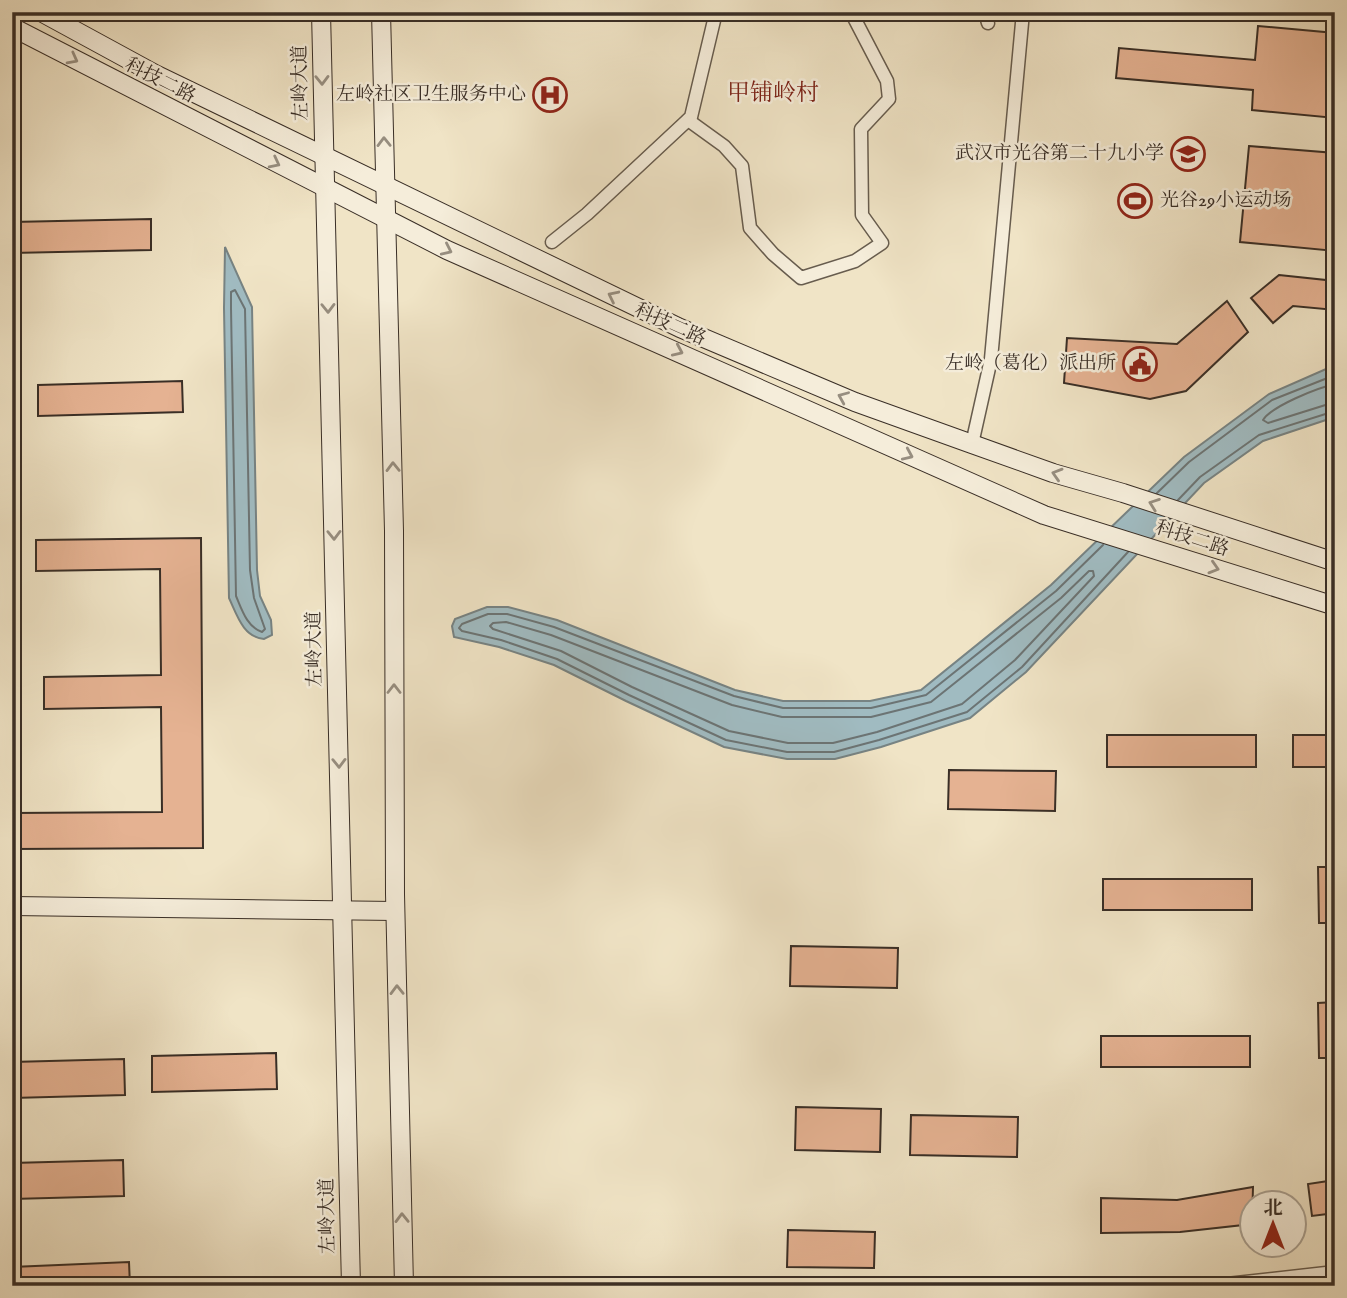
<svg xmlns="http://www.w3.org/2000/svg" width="1347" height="1298" viewBox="0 0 1347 1298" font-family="'IM FELL English','Noto Serif SC',serif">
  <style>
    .water { fill: #a0bbc1; stroke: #778383; stroke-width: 2 }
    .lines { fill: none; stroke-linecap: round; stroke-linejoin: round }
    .shore { stroke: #6c7474; stroke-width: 2 }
    .building { fill: #e5b292; stroke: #392e26; stroke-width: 2 }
    .street-casing { stroke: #675c4e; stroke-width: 15 }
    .secondary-casing { stroke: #392e26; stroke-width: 20 }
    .street { stroke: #f5edda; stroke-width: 12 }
    .secondary { stroke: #f5edda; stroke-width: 18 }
    .oneway { stroke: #978e80 }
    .labels { text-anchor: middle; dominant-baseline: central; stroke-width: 5; stroke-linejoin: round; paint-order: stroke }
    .street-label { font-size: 19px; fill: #392e26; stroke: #f5edda }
    .poi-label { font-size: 19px; fill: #392e26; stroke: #f5edda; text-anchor: end }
    .quarter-label { font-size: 23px; fill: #7a1f14; stroke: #f5edda }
  </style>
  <rect width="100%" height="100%" fill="#f0e4c6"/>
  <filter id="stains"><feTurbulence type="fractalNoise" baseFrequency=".00286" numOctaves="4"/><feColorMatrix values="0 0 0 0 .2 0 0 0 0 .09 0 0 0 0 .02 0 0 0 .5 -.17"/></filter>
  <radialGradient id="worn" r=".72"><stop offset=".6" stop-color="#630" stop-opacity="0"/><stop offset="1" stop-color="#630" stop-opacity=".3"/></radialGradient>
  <!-- water -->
  <g class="water">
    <path d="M225,247L252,307L257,570L260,596L271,620L272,635L264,639C243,637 237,615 229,598L224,308Z"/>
    <path d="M1335,368V417L1263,441L1204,483L1026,672L970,718L881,747L835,759H787L724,747L626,701L554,665L499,647L454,637L452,626L455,619L487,607H508L557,620L735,690L783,701H870L921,690L1051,585L1184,457L1269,394L1326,369Z"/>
  </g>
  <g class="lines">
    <!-- shore -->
    <g class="shore">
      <path d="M235,290L245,309L250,570L254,598L265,629L262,632C247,627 242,610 236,596L231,308V292Z"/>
      <path d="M1335,384C1317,388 1272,406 1263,420L1268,423L1335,402"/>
      <path d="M1157,493L1189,462L1272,400L1335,375"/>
      <path d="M1178,500L1200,477L1259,435L1335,411"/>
      <path d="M1103,545L1056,591L926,695L871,708H783L734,696L554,627L507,614H488L462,624L459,628L462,631L501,640L557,659L629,695L726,740L787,752H834L879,740L967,712L1022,667L1128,552"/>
      <path d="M1089,571H1093L1094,576L1015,660L962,704L877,732L833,743H788L729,731L632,687L561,651L493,629L490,626L493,623L506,622L551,635L732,705L782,717H871L931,702L1061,598Z"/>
    </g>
  </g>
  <!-- building -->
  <g class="building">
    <path d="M1258,26L1335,33V118L1252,110L1253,90L1116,78L1119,48L1255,60Z"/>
    <path d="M1249,146L1335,153V251L1240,242Z"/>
    <path d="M151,219V250L12,253V222Z"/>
    <path d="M1279,275L1335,281V310L1293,306L1273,323L1251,298Z"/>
    <path d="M1227,301L1248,332L1186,391L1150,399L1064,383L1067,338L1177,344Z"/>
    <path d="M182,381L183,412L38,416V385Z"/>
    <path d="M201,538L203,848L12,849V813L162,812L161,707L44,709V677L161,675L160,569L36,571V540Z"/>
    <rect x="1107" y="735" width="149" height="32"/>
    <rect x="1293" y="735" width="42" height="32"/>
    <path d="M949,770L1056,771L1055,811L948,809Z"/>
    <path d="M1318,867H1335V923H1319Z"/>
    <rect x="1103" y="879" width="149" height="31"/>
    <path d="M791,946L898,948L897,988L790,986Z"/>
    <path d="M1335,1002V1058H1319L1318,1003Z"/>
    <rect x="1101" y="1036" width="149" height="31"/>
    <path d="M276,1053L277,1089L152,1092V1056Z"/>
    <path d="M124,1059L125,1095L12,1098V1062Z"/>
    <path d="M796,1107L881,1109L880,1152L795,1150Z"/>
    <path d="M911,1115L1018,1117L1017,1157L910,1155Z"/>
    <path d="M123,1160L124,1196L12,1199V1163Z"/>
    <path d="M1335,1180V1213L1312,1216L1308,1184Z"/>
    <path d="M1253,1187L1252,1224L1180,1232L1101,1233V1198L1177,1200Z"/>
    <path d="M788,1230L875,1232L874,1268L787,1267Z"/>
    <path d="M129,1262L130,1286H12V1267Z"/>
  </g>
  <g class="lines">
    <!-- street casing -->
    <g class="street-casing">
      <g id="street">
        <path d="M985,12L988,23"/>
        <path d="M688,120L724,146L742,166L750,228L773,254L801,278L855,261L882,243L862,215L861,129L889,99L887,81L851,12"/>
        <path d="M552,242L587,214L691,117L716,12"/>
        <path d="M972,444L991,359L1023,12"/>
        <path d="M1209,1286L1335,1272"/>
      </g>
    </g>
    <!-- secondary casing -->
    <g class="secondary-casing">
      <g id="secondary">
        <path d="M41,12L155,74L680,328L855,402L972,444L1053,473L1123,493L1335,562"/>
        <path d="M321,12L351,1286"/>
        <path d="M381,12L394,531L395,894L404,1286"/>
        <path d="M12,27L447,250L1044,515L1335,606"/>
        <path d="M12,906L395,911"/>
      </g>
    </g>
    <!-- street -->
    <use href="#street" class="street"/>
    <!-- secondary -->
    <use href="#secondary" class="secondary"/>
  </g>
  <!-- one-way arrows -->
  <defs><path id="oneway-chevron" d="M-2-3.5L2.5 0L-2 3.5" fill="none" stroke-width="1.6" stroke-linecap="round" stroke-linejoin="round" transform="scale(1.75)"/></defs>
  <g class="oneway">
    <use href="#oneway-chevron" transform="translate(73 59) rotate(28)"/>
    <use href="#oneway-chevron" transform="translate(322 80) rotate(89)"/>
    <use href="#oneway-chevron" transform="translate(384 142) rotate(-91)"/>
    <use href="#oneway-chevron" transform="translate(275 163) rotate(27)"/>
    <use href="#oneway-chevron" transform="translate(447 250) rotate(25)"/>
    <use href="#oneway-chevron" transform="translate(613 296) rotate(-154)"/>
    <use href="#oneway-chevron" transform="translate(328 308) rotate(89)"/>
    <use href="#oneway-chevron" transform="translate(678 351) rotate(24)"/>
    <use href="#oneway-chevron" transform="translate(843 397) rotate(-157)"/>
    <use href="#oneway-chevron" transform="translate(908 455) rotate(24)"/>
    <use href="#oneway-chevron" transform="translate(393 467) rotate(-91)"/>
    <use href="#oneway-chevron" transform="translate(1057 474) rotate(-163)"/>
    <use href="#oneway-chevron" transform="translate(1154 504) rotate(-160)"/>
    <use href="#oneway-chevron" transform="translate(334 535) rotate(89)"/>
    <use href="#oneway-chevron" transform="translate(1214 568) rotate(17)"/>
    <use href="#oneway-chevron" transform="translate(394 689) rotate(-90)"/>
    <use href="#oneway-chevron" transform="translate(339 763) rotate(89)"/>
    <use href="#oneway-chevron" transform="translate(397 990) rotate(-91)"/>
    <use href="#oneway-chevron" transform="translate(402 1218) rotate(-91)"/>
  </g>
  <!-- icons -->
  <defs>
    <g id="hospital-ring" transform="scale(1.75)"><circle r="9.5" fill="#f5edda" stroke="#8f2418" stroke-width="1.5"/><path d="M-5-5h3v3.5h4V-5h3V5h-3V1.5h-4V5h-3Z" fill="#8f2418"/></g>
    <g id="school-ring" transform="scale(1.75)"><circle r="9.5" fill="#f5edda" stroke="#8f2418" stroke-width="1.5"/><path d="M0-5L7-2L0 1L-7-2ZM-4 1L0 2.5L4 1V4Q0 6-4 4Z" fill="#8f2418"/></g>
    <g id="stadium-ring" transform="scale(1.75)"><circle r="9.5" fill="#f5edda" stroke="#8f2418" stroke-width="1.5"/><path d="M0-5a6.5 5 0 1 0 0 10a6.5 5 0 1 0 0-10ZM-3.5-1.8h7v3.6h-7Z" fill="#8f2418"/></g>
    <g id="civic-ring" transform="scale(1.75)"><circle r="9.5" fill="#f5edda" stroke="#8f2418" stroke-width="1.5"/><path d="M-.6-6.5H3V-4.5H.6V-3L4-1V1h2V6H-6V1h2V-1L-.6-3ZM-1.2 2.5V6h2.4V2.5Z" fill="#8f2418"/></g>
  </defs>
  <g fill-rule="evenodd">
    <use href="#hospital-ring" x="550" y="95"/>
    <use href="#school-ring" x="1188" y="154"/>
    <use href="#stadium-ring" x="1135" y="201"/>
    <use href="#civic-ring" x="1140" y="364"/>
  </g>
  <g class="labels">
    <!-- street labels -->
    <g class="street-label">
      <text transform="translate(160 81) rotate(27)">科技二路</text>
      <text transform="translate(301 83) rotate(-91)">左岭大道</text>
      <text transform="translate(670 325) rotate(24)">科技二路</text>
      <text transform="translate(1192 539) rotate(18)">科技二路</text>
      <text transform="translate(315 649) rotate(-91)">左岭大道</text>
      <text transform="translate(328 1216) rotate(-91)">左岭大道</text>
    </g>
    <!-- poi labels -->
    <g class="poi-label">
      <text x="526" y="95">左岭社区卫生服务中心</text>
      <text x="1164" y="154">武汉市光谷第二十九小学</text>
      <text x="1160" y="201" text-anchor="start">光谷29小运动场</text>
      <text x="1116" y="364">左岭（葛化）派出所</text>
    </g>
    <!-- quarter labels -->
    <g class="quarter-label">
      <text x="773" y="93">甲铺岭村</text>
    </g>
  </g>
  <!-- margin -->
  <rect width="1347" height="1298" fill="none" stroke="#f0e4c6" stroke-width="42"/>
  <rect x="14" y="14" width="1319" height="1270" fill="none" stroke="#392e26" stroke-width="3.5"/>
  <rect x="21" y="21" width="1305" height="1256" fill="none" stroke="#392e26" stroke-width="2"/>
  <!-- north arrow -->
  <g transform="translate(1273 1224)"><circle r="33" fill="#f5edda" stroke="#aaa192" stroke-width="2"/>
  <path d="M0-5L12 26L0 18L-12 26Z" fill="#8f2418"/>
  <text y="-10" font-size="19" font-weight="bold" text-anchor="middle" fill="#392e26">北</text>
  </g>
  <rect width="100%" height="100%" filter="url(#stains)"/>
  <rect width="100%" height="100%" fill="url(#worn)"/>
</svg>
